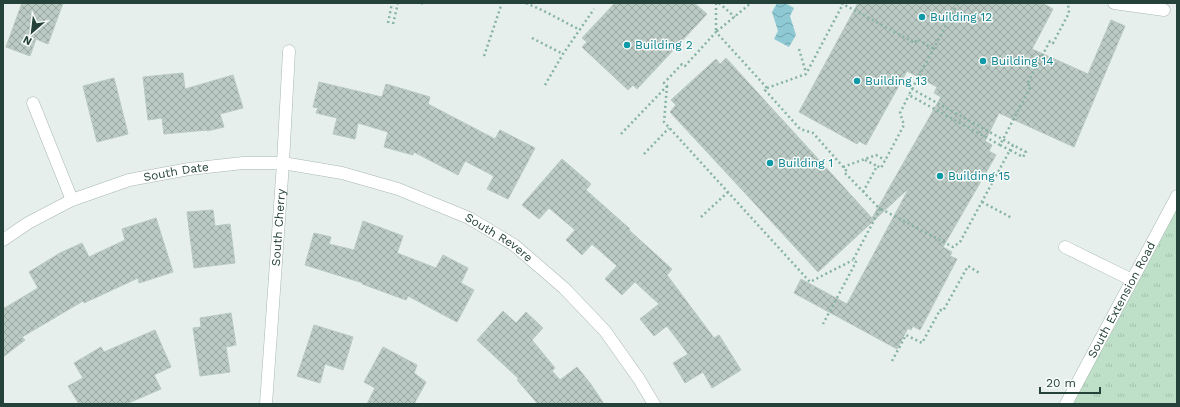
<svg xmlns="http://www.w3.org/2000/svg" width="1180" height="407" viewBox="0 0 1180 407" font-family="'Work Sans',sans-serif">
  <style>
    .grass { fill: url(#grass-tufts) }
    .water { fill: url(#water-waves) }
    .building { fill: url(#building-cross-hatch); stroke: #b8c9c2 }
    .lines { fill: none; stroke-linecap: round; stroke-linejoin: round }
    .minor-casing { stroke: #a8b8b2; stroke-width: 13 }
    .path { stroke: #86b3a5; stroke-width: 2.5; stroke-dasharray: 2 3; stroke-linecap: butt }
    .minor { stroke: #fff; stroke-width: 12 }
    .culture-dot { fill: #0f9aa8; stroke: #f7fbf9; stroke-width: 1.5 }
    .labels { text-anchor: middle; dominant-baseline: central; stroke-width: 3; stroke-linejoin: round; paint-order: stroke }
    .culture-label { font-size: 12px; fill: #0d838f; stroke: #f7fbf9; text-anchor: start }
    .street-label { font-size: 12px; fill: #24423a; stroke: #f7fbf9 }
  </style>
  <defs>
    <pattern id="grass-tufts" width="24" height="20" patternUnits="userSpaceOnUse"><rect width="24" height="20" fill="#bfe0c8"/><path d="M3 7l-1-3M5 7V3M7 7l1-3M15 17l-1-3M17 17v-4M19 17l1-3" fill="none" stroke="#a4c1ad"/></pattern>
    <pattern id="water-waves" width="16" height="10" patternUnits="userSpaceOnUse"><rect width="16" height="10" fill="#8ec9d4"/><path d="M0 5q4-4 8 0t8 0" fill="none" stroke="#74a5ad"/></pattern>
    <pattern id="building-cross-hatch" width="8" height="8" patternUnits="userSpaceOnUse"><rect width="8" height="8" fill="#bbcac4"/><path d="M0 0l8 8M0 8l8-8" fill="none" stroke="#98a6a0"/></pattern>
  </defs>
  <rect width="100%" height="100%" fill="#e6efeb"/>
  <!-- grass -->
  <path class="grass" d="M1177,196V404H1066Z"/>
  <!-- water -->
  <path class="water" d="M777,3H785L794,8L790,16L796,35L789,47L774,39L778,31L772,12Z"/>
  <!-- building -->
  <g class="building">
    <path d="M22,3H63L48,44L36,39L30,56L6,47Z"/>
    <path d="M615,3H694L707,14L637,89L633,85L628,90L582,47L587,42L582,38Z"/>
    <path d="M858,3H1042L1053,9L1032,49L1088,74L1111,20L1125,26L1074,147L999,113L985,141L992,145L989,151L996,155L943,247L952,252L950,256L957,259L920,330L913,326L911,330L908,328L897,349L794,293L801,279L847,304L909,188L818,272L670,112L676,105L671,100L716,59L720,64L726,58L872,218L941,97L934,93L937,87L907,71L866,145L859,141L857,144L799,112Z"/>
    <path d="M183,73L185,89L233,75L243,108L220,114L224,127L207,131V130L164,134L162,118L148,120L143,77Z"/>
    <path d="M114,78L128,134L97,142L83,86Z"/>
    <path d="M319,82L382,97L386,84L430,97L428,104L495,139L500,130L535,148L508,199L487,189L494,176L465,161L458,175L414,152L413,155L384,147L388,132L358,123L355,139L333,134L337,118L316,113L318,108L313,107Z"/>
    <path d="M562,159L591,184L586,190L630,229L629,230L672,269L667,275L714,338L719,335L741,370L712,388L703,372L685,383L673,363L688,354L667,326L654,336L640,319L659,304L635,282L622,295L605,279L617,266L592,244L582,255L566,240L575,230L549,208L539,219L522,205Z"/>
    <path d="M213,210L215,226L230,224L235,263L194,268L187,212Z"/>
    <path d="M156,218L173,272L139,283L138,278L84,303L83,301L22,337L25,340L3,357V309L38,288L29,272L60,253L82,243L89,257L125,240L122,229Z"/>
    <path d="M363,221L403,236L397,253L436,268L443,255L468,268L461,283L474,290L457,322L408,296L406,300L362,284L363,283L305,265L314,233L331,237L329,244L354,250Z"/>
    <path d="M503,311L516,323L526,312L543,328L532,340L555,368L552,371L560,380L577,367L590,383L604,404H538L517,380L519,379L477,340Z"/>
    <path d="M231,313L236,345L226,347L230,372L200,376L193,328L201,327L200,318Z"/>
    <path d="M314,325L353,337L343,370L325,364L320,383L297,376Z"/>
    <path d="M155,330L171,367L154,375L161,389L126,404H79L68,386L83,378L74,363L101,347L104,352Z"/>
    <path d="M383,347L417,365L414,373L426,382L414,404H367L375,388L364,382Z"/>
  </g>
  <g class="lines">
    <!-- minor casing -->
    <g class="minor-casing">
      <g id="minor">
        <path d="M1114,3L1164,10"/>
        <path d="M33,103L72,200"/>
        <path id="s1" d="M3,240L28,223L72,200L129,180L189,169L243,163H283L342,173L398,189L469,218L514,245L564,288L605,331L639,379L654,404"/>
        <path d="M1065,247L1132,280"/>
        <path id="s2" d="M266,404L283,163L289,51"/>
        <path id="s3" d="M1066,404L1177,196"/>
      </g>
    </g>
    <!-- path -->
    <g class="path">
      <path d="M421,3L424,4"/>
      <path d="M526,3L544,11L580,30"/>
      <path d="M716,3V32L751,3"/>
      <path d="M719,3L735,17"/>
      <path d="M841,3L915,43L917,39L934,49"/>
      <path d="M388,23L392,3"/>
      <path d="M393,24L398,3"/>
      <path d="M532,38L563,54"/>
      <path d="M799,49L806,73"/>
      <path d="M484,56L502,3"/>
      <path d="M545,85L563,54L594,9"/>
      <path d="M667,86L664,122L810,282L853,260"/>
      <path d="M767,88L806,74L843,4"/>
      <path d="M912,89L958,3"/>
      <path d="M621,134L667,86L664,83L682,64L685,66L716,32L767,88L765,90L800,129L813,133L846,170L844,172L880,209L853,260L856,262L823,324"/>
      <path d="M1000,145L909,95L912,89L1013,145"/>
      <path d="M644,154L669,128"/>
      <path d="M865,160L877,166"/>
      <path d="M843,167L876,155L885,160"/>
      <path d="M863,192L877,166L881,168L904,125L900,113L909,95"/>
      <path d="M982,202L1012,218"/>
      <path d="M881,209L953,247L960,242L1010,150L1023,157L1026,152L1013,145L1010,150L1000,145L1031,86L1027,84L1050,41L1053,43L1069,13L1068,3"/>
      <path d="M701,217L728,192"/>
      <path d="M892,361L906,335L922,343L940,310L943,311L968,266L981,274"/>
    </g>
    <!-- minor -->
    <use href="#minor" class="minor"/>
  </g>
  <!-- markers -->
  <g class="culture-dot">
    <circle cx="922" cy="17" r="4"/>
    <circle cx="627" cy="45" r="4"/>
    <circle cx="983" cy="61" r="4"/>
    <circle cx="857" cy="81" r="4"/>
    <circle cx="770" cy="163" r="4"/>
    <circle cx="940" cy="176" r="4"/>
  </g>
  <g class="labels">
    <!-- culture labels -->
    <g class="culture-label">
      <text x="930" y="17">Building 12</text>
      <text x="635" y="45">Building 2</text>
      <text x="991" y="61">Building 14</text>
      <text x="865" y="81">Building 13</text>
      <text x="778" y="163">Building 1</text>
      <text x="948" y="176">Building 15</text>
    </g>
    <!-- street labels -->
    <g class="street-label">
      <text stroke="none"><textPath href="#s1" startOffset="188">South Date</textPath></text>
      <text stroke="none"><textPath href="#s2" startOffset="177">South Cherry</textPath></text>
      <text stroke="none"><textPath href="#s1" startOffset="526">South Revere</textPath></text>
      <text stroke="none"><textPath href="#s3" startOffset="118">South Extension Road</textPath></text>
    </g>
  </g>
  <!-- border -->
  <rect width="1180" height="407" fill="none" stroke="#24423a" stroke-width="8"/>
  <!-- north arrow -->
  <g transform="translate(32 32) rotate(208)" stroke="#f7fbf9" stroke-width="3" paint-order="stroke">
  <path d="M0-3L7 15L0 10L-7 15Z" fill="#24423a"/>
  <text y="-6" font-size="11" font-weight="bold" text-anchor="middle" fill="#24423a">N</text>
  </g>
  <!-- scale -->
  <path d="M1040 387v6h60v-6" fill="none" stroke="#24423a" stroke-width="2"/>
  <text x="1046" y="387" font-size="12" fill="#24423a" stroke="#f7fbf9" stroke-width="3" paint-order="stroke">20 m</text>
</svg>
